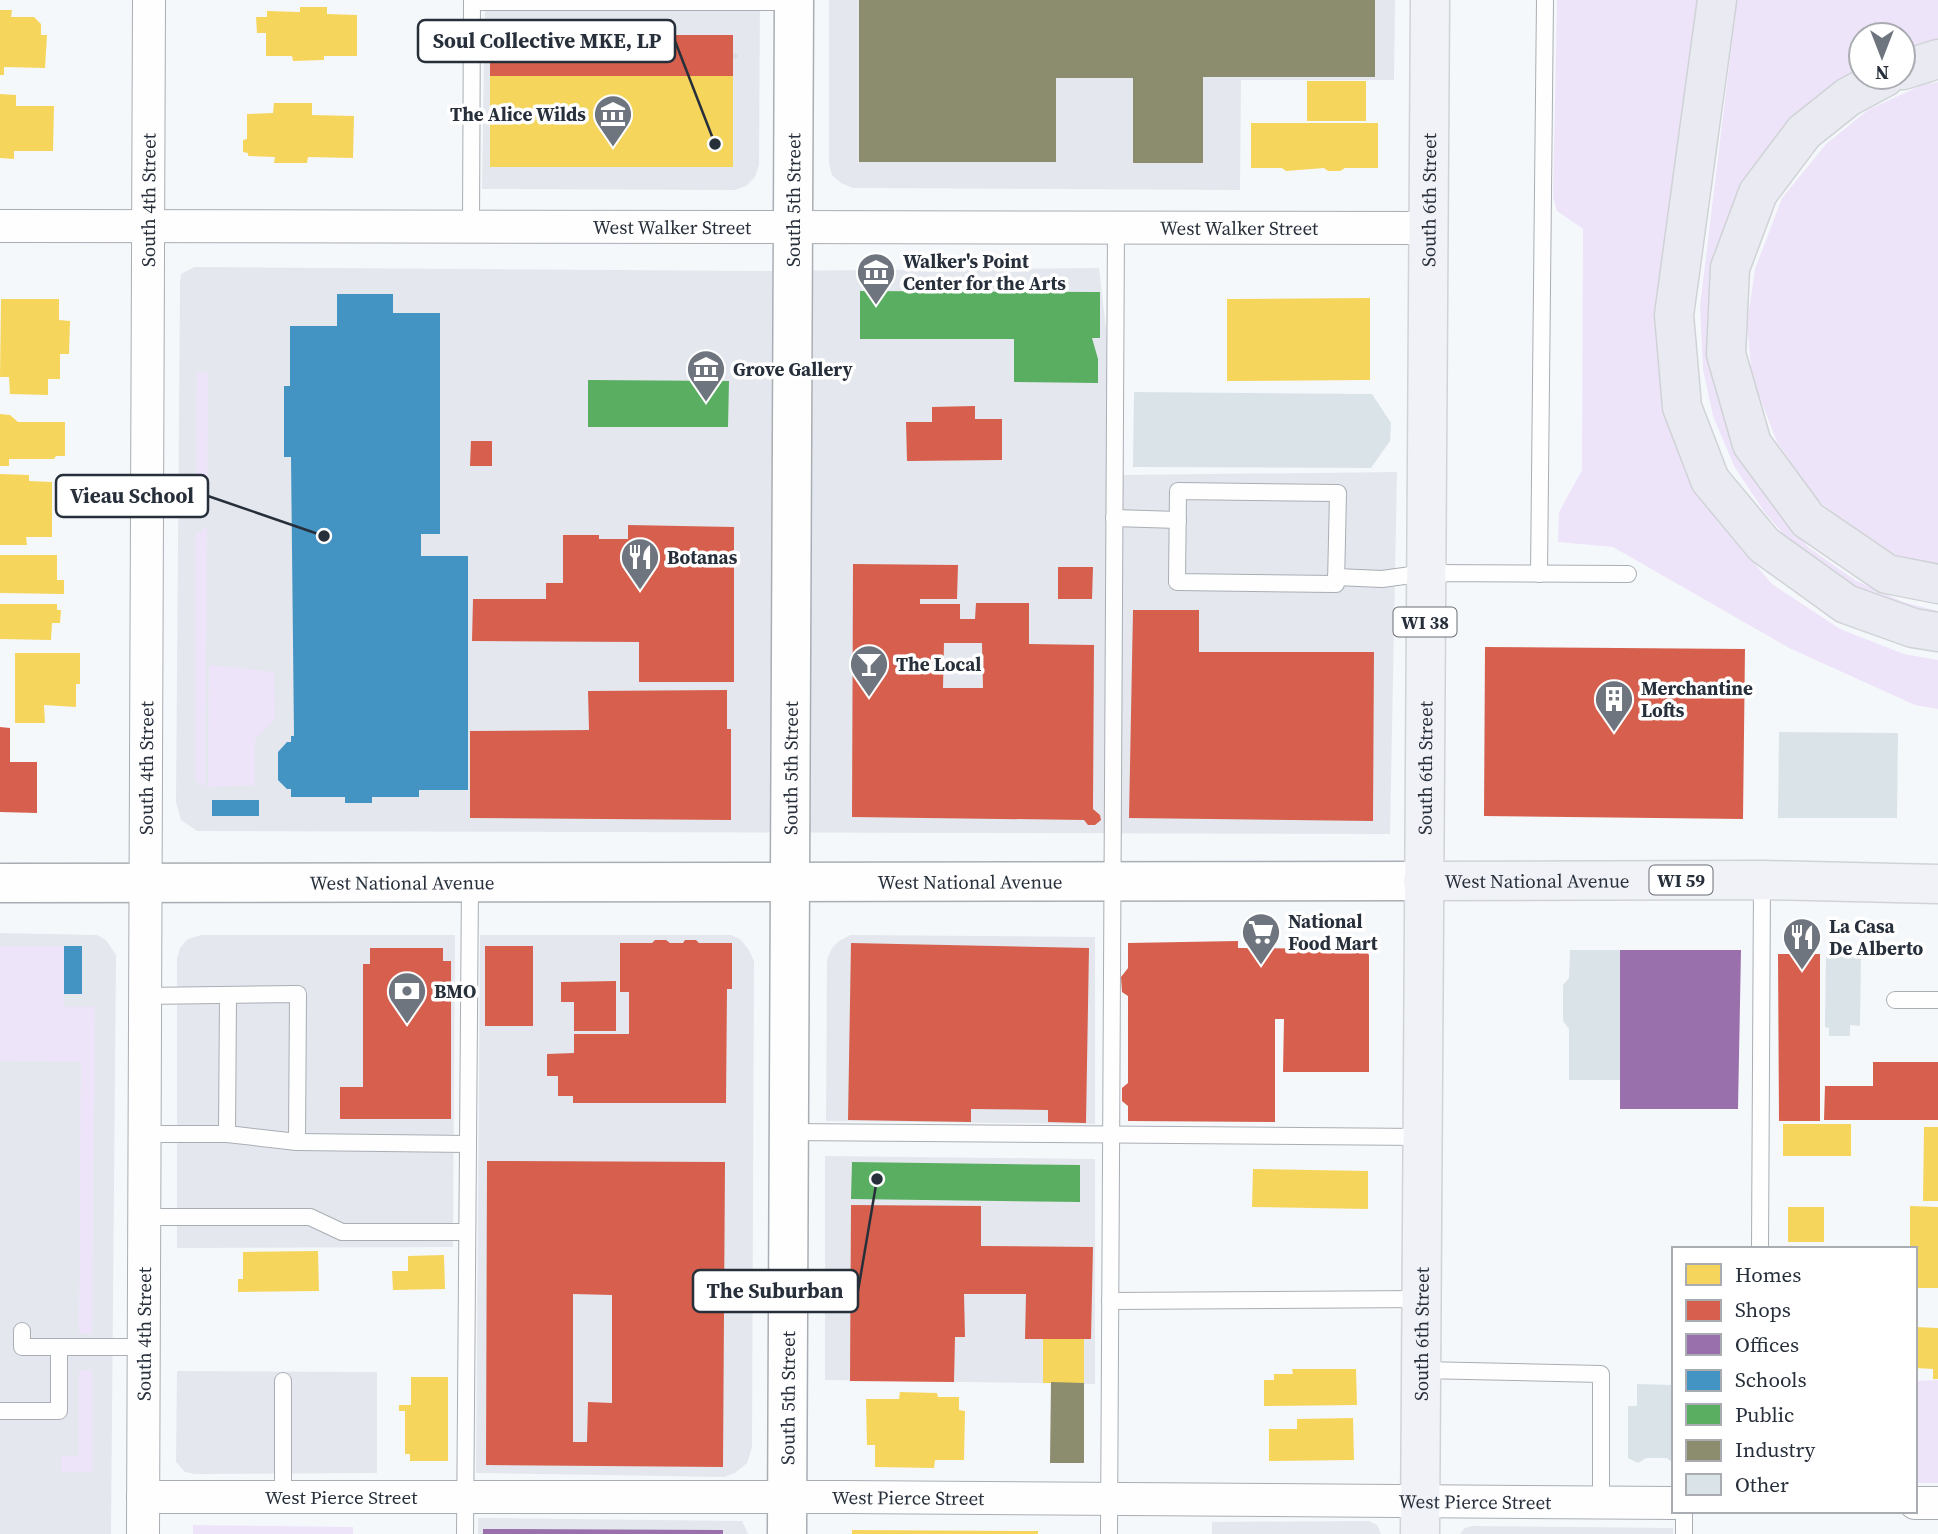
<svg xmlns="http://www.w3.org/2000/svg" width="1938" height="1534" viewBox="0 0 1938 1534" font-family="'Source Serif 4',serif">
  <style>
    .built { fill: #e4e8ee }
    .green { fill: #eee4fa }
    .homes { fill: #f6d55c }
    .shops { fill: #d6604d; fill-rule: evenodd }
    .offices { fill: #9970ab }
    .schools { fill: #4393c3 }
    .public { fill: #5aae61 }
    .industry { fill: #8c8c6e }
    .building { fill: #dae3e8 }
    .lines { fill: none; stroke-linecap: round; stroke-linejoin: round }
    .service-casing { stroke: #a9aeb4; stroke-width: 18 }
    .minor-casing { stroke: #a9aeb4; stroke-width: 34 }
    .tertiary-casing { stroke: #a9aeb4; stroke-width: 41 }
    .secondary-casing { stroke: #a9aeb4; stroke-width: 41 }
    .primary-casing { stroke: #d0d3d6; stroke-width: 41 }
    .motorway-casing { stroke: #d0d3d6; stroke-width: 41 }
    .path { stroke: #dcddde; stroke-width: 4.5; stroke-dasharray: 5 3.5; stroke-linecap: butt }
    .service { stroke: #fefefe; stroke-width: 16 }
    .minor { stroke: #fefefe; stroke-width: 32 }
    .tertiary { stroke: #fefefe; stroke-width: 38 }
    .secondary { stroke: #fefefe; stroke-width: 38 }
    .primary { stroke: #f1f2f7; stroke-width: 38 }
    .motorway { stroke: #e9eaf2; stroke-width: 38 }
    .labels { text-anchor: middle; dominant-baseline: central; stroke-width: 7; stroke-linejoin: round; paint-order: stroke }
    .shield { fill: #fff; stroke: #686d76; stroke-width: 2 }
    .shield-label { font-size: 18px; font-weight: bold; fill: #272f3b }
    .poi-label { font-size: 19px; font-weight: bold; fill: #272f3b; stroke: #fff; text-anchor: start }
    .street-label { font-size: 19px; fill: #272f3b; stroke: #fff }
    .leader { fill: none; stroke: #272f3b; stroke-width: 2.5 }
    .callout-dot { fill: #272f3b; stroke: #fff; stroke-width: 2.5 }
    .callout { fill: #fff; stroke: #272f3b; stroke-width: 2.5 }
    .callout-label { font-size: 21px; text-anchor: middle; font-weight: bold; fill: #272f3b }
  </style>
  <rect width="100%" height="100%" fill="#f5f8fb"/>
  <!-- built -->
  <g class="built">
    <path d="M485,0H760L759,165L755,177L746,186L735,190L482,189Z"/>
    <path d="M829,0H1395L1394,80H1241L1240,190L853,188L841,183L832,175L829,164Z"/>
    <path d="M194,267L761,271L1099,268L1123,475L1397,472L1390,834L197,831L181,820L176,802L180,283L181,274Z"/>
    <path d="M0,933L97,935L106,940L116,955L111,1534H0Z"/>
    <path d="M201,935H455L453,1247L177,1248V958L180,948L188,939Z"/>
    <path d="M480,935H731L740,939L749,950L754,961L752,1447L747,1463L735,1473L724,1477L476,1473Z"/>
    <path d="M850,935L1095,937V1124L826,1121L827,960L832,948L839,941Z"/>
    <path d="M825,1156L1095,1159V1384L825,1380Z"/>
    <path d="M177,1371L377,1372V1473L195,1474L185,1472L176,1462Z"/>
    <path d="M478,1518L742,1521L748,1534H478Z"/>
    <path d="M1369,1521L1377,1525L1381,1534H1212V1522Z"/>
    <path d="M1472,1526L1673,1528V1534H1460L1465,1528Z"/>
  </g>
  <!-- green -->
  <g class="green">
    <path d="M1557,0H1698L1681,444L1714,517L1772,584L1840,629L1904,654L1938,660V709L1915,705L1789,648L1613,547L1558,542L1559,512L1582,470L1583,229L1557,211L1553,197Z"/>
    <path d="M1737,0H1938V44L1903,54V35H1861V73L1739,195L1745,466L1780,516L1808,547L1855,580L1903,602L1938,611V620L1840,581L1795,547L1765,513L1734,466L1713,416L1703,370L1700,306Z"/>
    <path d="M1938,82V569L1913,564L1858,535L1810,493L1777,442L1752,378L1747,324L1755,269L1782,198L1826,144L1868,110L1922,85Z"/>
    <path d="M208,372L207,512L196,503L197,373Z"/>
    <path d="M207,526L205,788L196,781V535Z"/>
    <path d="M209,665L274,672L275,719L255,739V785L208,787Z"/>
    <path d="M0,946H64V1007H95L92,1334H79L81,1062L0,1061Z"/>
    <path d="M79,1370H92V1472H61V1456H79Z"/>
    <path d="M1938,1380V1483H1915V1381Z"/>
    <path d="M193,1525L353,1527V1534H193Z"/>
  </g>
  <!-- homes -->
  <g class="homes">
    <path d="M300,7H327V14L357,15V56H324V60L293,61L292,56H266V33H257L256,17H267V11L300,12Z"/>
    <path d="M0,10H12L11,17H34L41,24V35H47L45,68L4,67V75H0Z"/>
    <rect x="490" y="76" width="243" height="91"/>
    <rect x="1307" y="81" width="59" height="40"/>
    <path d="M0,94L16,95V106H54L53,151H14V159L0,158Z"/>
    <path d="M274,103H312V115L354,116L353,158L308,157L307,163H274L275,157L248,156V153L243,152V140L247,139V114L273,113Z"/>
    <path d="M1251,123H1378V168H1345L1340,171H1328L1324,168L1286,171L1282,168H1251Z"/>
    <path d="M1370,298V380L1227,381V299Z"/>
    <path d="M1,299H59V320L70,321L69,354H60V379H48V395L10,394L9,377H0Z"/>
    <path d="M0,414L10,415L18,422H65V456H56L54,459H9V466H0Z"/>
    <path d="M0,474L29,475V481L52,482V537H26L27,545H0Z"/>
    <path d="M0,555H57V580H64V594L0,593Z"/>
    <path d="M0,604H57V610H61L60,623H52L51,640L0,639Z"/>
    <path d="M15,653H80V684H76V707L44,705L45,723H15Z"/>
    <rect x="1783" y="1124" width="68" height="32"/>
    <path d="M1924,1127H1938V1201H1923Z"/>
    <path d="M1253,1169L1368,1171V1209L1252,1207Z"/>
    <path d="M1910,1206L1938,1207V1288H1915V1249H1910Z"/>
    <rect x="1788" y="1207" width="36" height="35"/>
    <path d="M318,1251L319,1291L238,1292V1279H243V1252Z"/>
    <path d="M444,1255L445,1289L393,1290L392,1271H408V1256Z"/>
    <path d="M1915,1327L1938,1328V1379H1933V1369L1915,1368Z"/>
    <rect x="1043" y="1339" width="41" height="44"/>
    <path d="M1292,1369H1356L1357,1405L1264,1406V1380H1274V1374H1293Z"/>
    <path d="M411,1377H448V1461H410V1454H405V1411H399V1405H411Z"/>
    <path d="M900,1392L937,1393L938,1397H959V1410L965,1411L964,1460H935L934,1468L875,1467V1445H867L866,1399H899Z"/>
    <path d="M1353,1418L1354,1460L1269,1461V1429H1297V1419Z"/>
    <path d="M852,1530L1038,1531V1534H852Z"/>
  </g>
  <!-- shops -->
  <g class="shops">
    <rect x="490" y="35" width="243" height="41"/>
    <path d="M975,406V419H1002V460L907,461L906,422H932V407Z"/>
    <path d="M471,441H492V466H470Z"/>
    <path d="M628,525L734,527V682H639V642L472,641L473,599H546V583H563V535H599V539H628Z"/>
    <path d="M853,564L958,565L957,599H920V604H960V619H975L976,603H1029V644L1094,645L1093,809L1100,815L1101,820L1095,825H1088L1084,820L852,817ZM944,643H982L983,688H943Z"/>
    <path d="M1058,567H1093L1092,599H1058Z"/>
    <path d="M1133,610H1199V652H1374L1373,821L1129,818Z"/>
    <path d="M1485,647L1745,649L1743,819L1484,816Z"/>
    <path d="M727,690V729H731V820L470,818V731L589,730L588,691Z"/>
    <path d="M0,727L10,728V762H37V813L0,812Z"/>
    <path d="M655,940H666L670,943H683L685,940H696L699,943H732V989H727L726,1103H573V1096H558V1076H547V1054L574,1053V1034H629V992H620V943H652Z"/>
    <path d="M1238,941V948L1363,949L1366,951L1369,955V1072H1283L1284,1019H1275V1122L1128,1121V1106L1122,1101V1088L1128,1083V996L1122,992L1121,977L1128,968V943Z"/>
    <path d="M851,943L1089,948L1086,1123L1048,1122V1110L971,1109V1122L848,1120Z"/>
    <rect x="485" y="946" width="48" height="80"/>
    <path d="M370,948H443V961H451V1119H340V1087H363V964H370Z"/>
    <path d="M1778,954H1820V1121H1779Z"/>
    <path d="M616,981V1031H574V1002H561V982Z"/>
    <path d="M1873,1062H1938V1120H1824L1825,1086H1873Z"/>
    <path d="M487,1161L725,1162L723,1467L486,1465ZM573,1294L612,1295V1403L588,1402L587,1442H573Z"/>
    <path d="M851,1205L981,1206V1246L1093,1247L1091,1339H1025L1026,1294H964L965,1337H955L954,1382L850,1381Z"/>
  </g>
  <!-- offices -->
  <g class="offices">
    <path d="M1620,950H1741L1738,1109H1620Z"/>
    <path d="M483,1529L723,1530V1534H483Z"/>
  </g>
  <!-- schools -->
  <g class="schools">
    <path d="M337,294H393V313H440V534H421V556H468V790H419V797H372V803H345V797H291V789H287L278,780V752L287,742H291V736H294L291,457H284V386H290V326H337Z"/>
    <rect x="212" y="800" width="47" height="16"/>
    <rect x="64" y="946" width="18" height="48"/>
  </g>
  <!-- public -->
  <g class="public">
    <path d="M860,291L1100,292V338H1092L1098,359V383L1014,382V339H860Z"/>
    <path d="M588,380L729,381L728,427H588Z"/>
    <path d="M852,1162L1080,1165V1202L851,1199Z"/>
  </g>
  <!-- industry -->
  <g class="industry">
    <path d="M859,0H1375V77H1203V163H1133V78H1056V162H859Z"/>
    <path d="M1051,1382L1084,1383V1463H1050Z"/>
  </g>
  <!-- building -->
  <g class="building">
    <path d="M1134,392L1372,394L1391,423L1390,441L1371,468L1133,467Z"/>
    <path d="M1779,732L1898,733L1897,818H1778Z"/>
    <path d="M1570,950H1620V1080H1569V1029L1563,1021V985L1569,978Z"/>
    <path d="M1826,953H1861L1860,1026L1850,1025V1036H1829V1028L1825,1027Z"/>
    <path d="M1637,1384L1674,1385V1464L1667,1458H1646L1638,1463L1628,1458V1406H1637Z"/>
  </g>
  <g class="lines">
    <!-- service casing -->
    <g class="service-casing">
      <g id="service">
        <path d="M472,2H794"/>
        <path d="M471,226L472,0"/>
        <path d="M1178,491L1338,493L1336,584L1177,582Z"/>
        <path d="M1114,518L1178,520"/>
        <path d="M1539,574L1545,0"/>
        <path d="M1336,577L1382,579L1426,573L1628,574"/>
        <path d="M144,996L298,994L297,1142L227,1134H144"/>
        <path d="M1895,1000H1938"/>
        <path d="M788,1132L1422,1137"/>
        <path d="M227,1134L228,995"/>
        <path d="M297,1142L468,1144"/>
        <path d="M144,1217H310L342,1232H467"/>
        <path d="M1760,1249L1762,880"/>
        <path d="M1110,1301L1421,1299"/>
        <path d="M22,1331V1347H59"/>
        <path d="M1421,1370L1601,1374V1502"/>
        <path d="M0,1411H59V1347H143"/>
        <path d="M283,1497V1381"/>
        <path d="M465,1534L470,883"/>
        <path d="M1109,1534L1116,227"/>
        <path d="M1684,1534V1511"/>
      </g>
    </g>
    <!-- minor casing -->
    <g class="minor-casing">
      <g id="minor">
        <path id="s1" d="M0,226L1429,228"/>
        <path id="s2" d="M143,1497H846L1674,1503"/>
        <path d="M1915,1503H1938"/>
        <path id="s3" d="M143,1534L149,0"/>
      </g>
    </g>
    <!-- tertiary casing -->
    <g class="tertiary-casing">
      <g id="tertiary">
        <path id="s4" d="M787,1534L794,0"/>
      </g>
    </g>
    <!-- secondary casing -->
    <g class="secondary-casing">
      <g id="secondary">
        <path id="s5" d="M0,883L1423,881"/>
      </g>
    </g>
    <!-- primary casing -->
    <g class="primary-casing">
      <g id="primary">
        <path id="s6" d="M1423,881L1762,880L1938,884"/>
        <path id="s7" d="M1420,1534L1430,0"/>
      </g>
    </g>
    <!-- motorway casing -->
    <g class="motorway-casing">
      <g id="motorway">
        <path d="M1717,0L1674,315L1682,407L1710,480L1764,545L1846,604L1913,628L1938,632"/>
        <path d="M1903,70L1938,59"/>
        <path d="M1885,77L1848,97L1804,132L1758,193L1730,268L1726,354L1752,444L1808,520L1887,574L1938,584"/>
      </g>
    </g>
    <!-- path -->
    <path class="path" d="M733,56H739"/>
    <!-- service -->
    <use href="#service" class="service"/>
    <!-- minor -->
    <use href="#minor" class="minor"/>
    <!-- tertiary -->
    <use href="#tertiary" class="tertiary"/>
    <!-- secondary -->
    <use href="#secondary" class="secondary"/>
    <!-- primary -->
    <use href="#primary" class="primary"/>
    <!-- motorway -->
    <use href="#motorway" class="motorway"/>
  </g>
  <!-- icons -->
  <defs>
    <g id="museum-pin" transform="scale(2.0125)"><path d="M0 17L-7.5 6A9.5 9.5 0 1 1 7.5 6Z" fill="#6f757e" stroke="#fff"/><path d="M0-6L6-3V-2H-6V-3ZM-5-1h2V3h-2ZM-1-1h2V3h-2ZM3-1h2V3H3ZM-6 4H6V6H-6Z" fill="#fff"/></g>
    <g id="restaurant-pin" transform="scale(2.0125)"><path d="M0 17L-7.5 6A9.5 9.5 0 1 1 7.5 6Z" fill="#6f757e" stroke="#fff"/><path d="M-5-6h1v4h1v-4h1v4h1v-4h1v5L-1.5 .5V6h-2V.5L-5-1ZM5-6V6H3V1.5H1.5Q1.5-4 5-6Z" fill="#fff"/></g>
    <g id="bar-pin" transform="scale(2.0125)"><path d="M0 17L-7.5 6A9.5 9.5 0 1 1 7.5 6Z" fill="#6f757e" stroke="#fff"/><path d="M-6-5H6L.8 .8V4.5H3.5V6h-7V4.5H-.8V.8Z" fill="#fff"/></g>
    <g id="building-pin" transform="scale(2.0125)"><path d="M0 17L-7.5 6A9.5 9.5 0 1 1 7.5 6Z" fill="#6f757e" stroke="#fff"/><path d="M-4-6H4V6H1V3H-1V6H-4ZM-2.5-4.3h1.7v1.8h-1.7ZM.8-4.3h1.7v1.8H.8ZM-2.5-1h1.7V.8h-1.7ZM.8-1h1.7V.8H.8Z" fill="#fff"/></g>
    <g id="supermarket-pin" transform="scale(2.0125)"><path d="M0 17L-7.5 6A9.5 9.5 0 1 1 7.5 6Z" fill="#6f757e" stroke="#fff"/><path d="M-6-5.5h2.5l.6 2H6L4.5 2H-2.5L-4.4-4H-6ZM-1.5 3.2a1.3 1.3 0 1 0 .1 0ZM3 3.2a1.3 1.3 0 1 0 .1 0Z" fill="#fff"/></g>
    <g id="bank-pin" transform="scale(2.0125)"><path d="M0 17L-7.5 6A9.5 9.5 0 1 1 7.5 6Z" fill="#6f757e" stroke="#fff"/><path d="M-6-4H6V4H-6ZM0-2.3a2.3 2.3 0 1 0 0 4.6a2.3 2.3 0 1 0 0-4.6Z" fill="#fff"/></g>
  </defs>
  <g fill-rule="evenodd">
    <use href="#museum-pin" x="613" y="114"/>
    <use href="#museum-pin" x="876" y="272"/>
    <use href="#museum-pin" x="706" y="369"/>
    <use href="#restaurant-pin" x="640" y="557"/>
    <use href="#bar-pin" x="869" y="664"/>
    <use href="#building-pin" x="1614" y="699"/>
    <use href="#supermarket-pin" x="1261" y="932"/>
    <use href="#restaurant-pin" x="1802" y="937"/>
    <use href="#bank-pin" x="407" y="991"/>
  </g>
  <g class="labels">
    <!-- shield labels -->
    <g class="shield">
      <rect x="1393.5" y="607.5" width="63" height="29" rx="5"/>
      <rect x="1649.5" y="865.5" width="63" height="29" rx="5"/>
    </g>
    <g class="shield-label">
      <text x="1425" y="622">WI 38</text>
      <text x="1681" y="880">WI 59</text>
    </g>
    <!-- poi labels -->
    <g class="poi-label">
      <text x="586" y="114" text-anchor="end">The Alice Wilds</text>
      <text x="903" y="261">Walker's Point<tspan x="903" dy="22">Center for the Arts</tspan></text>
      <text x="733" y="369">Grove Gallery</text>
      <text x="667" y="557">Botanas</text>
      <text x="896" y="664">The Local</text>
      <text x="1641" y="688">Merchantine<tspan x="1641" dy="22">Lofts</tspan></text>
      <text x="1288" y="921">National<tspan x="1288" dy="22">Food Mart</tspan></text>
      <text x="1829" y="926">La Casa<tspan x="1829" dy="22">De Alberto</tspan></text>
      <text x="434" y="991">BMO</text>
    </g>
    <!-- street labels -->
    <g class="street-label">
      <text stroke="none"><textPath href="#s3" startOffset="1334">South 4th Street</textPath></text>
      <text stroke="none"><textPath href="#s4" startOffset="1334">South 5th Street</textPath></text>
      <text stroke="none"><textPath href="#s7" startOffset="1334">South 6th Street</textPath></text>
      <text stroke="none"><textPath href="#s1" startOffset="672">West Walker Street</textPath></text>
      <text stroke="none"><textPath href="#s1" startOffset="1239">West Walker Street</textPath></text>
      <text stroke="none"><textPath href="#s3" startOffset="766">South 4th Street</textPath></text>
      <text stroke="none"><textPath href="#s4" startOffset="766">South 5th Street</textPath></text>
      <text stroke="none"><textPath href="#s7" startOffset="766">South 6th Street</textPath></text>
      <text stroke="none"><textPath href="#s5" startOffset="970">West National Avenue</textPath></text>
      <text stroke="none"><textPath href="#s6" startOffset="114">West National Avenue</textPath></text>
      <text stroke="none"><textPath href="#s5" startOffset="402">West National Avenue</textPath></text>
      <text stroke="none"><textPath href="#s3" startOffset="200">South 4th Street</textPath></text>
      <text stroke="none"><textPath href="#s7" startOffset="200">South 6th Street</textPath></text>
      <text stroke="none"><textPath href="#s4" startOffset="136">South 5th Street</textPath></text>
      <text stroke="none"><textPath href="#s2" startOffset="198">West Pierce Street</textPath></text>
      <text stroke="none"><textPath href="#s2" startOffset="765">West Pierce Street</textPath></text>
      <text stroke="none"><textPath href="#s2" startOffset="1332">West Pierce Street</textPath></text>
    </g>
  </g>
  <!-- callouts -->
  <path class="leader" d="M715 144L675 41M324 536L208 496M877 1179L858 1291"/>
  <g class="callout-dot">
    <circle cx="715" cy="144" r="7"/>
    <circle cx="324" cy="536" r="7"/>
    <circle cx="877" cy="1179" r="7"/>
  </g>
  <g class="callout">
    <rect x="418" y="20" width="257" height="42" rx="7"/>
    <rect x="56" y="475" width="152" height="42" rx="7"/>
    <rect x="693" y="1270" width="165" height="42" rx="7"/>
  </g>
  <g class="callout-label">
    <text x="547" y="48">Soul Collective MKE, LP</text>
    <text x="132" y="503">Vieau School</text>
    <text x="775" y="1298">The Suburban</text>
  </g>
  <!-- legend -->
  <rect x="1672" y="1247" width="245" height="266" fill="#ffffff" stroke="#a9acb1" stroke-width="2"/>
  <rect x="1686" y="1264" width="35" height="21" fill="#f6d55c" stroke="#a9acb1" stroke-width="2"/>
  <text x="1735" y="1282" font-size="21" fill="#272f3b">Homes</text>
  <rect x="1686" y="1300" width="35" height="21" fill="#d6604d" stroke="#a9acb1" stroke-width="2"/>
  <text x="1735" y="1317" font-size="21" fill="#272f3b">Shops</text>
  <rect x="1686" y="1334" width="35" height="21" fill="#9970ab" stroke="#a9acb1" stroke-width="2"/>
  <text x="1735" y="1352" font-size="21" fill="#272f3b">Offices</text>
  <rect x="1686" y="1370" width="35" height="21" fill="#4393c3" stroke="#a9acb1" stroke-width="2"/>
  <text x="1735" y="1387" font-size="21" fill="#272f3b">Schools</text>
  <rect x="1686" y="1404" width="35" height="21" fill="#5aae61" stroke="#a9acb1" stroke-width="2"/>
  <text x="1735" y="1422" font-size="21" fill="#272f3b">Public</text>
  <rect x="1686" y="1440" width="35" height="21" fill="#8c8c6e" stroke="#a9acb1" stroke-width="2"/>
  <text x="1735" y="1457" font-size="21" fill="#272f3b">Industry</text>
  <rect x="1686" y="1474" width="35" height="21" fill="#dae3e8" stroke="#a9acb1" stroke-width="2"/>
  <text x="1735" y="1492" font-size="21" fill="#272f3b">Other</text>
  <!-- north arrow -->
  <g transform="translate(1882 56) rotate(180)"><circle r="33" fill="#ffffff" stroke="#a9acb1" stroke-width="2"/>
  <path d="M0-5L12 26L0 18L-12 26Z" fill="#6f757e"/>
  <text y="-10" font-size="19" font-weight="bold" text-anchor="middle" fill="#272f3b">N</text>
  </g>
</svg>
